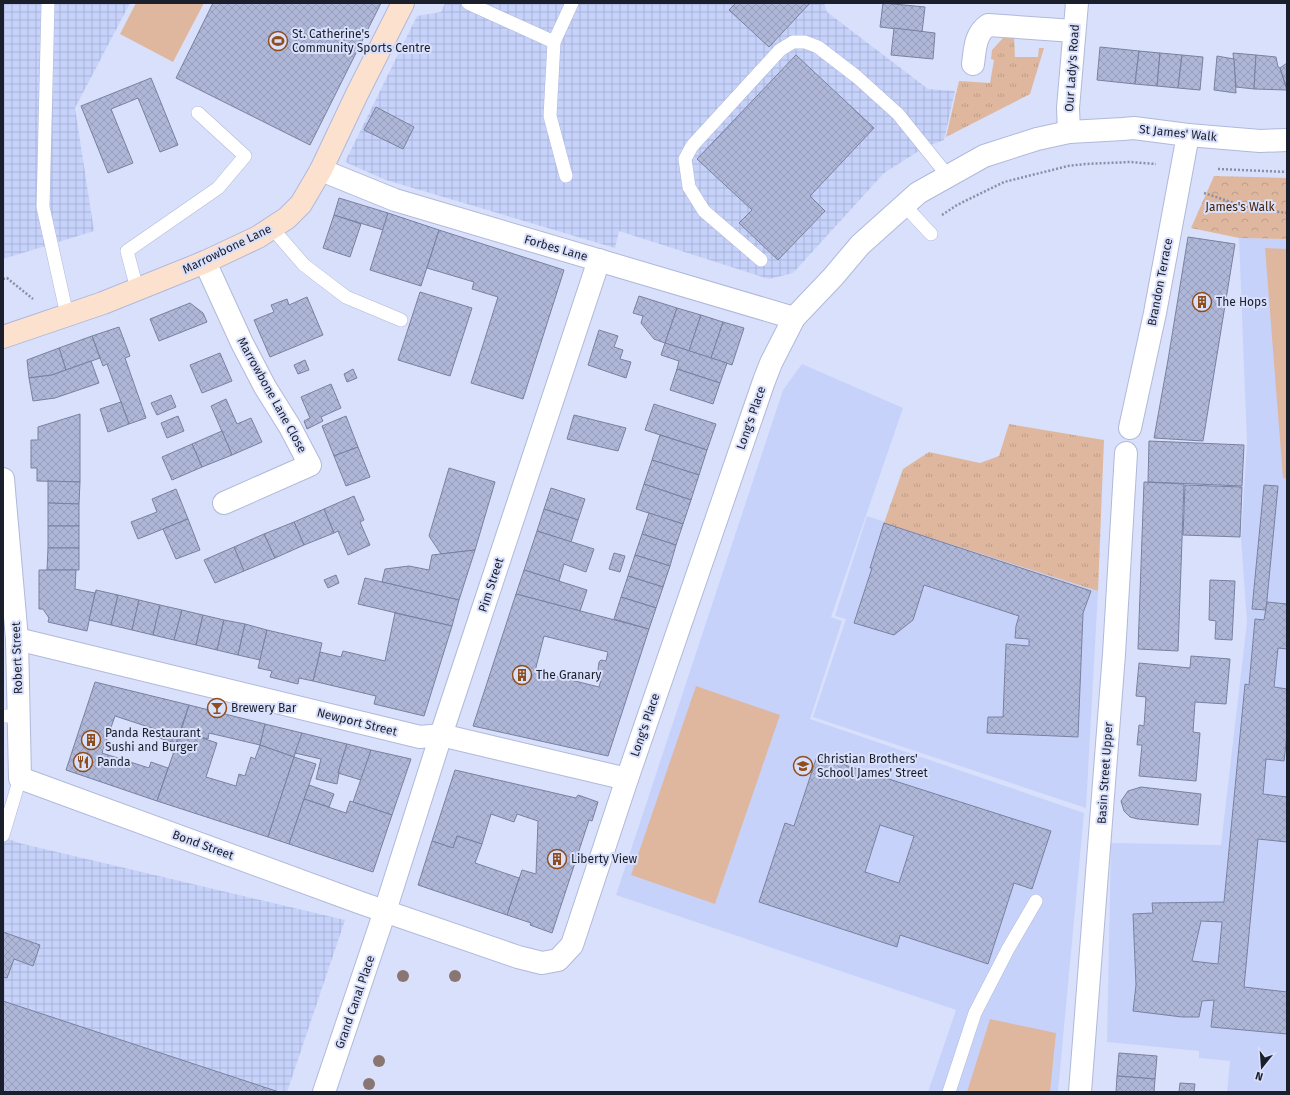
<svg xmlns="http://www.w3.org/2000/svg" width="1290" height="1095" viewBox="0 0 1290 1095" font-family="'Fira Sans',sans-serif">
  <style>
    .built { fill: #c7d2fb }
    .industrial { fill: url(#industrial-grid) }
    .grass { fill: url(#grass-tufts) }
    .park { fill: url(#park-crowns) }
    .pitch { fill: #dfb79e }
    .building { fill: url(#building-cross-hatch); stroke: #7981a0; fill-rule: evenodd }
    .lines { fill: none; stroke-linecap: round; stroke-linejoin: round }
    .service-casing { stroke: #b0b9da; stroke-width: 14 }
    .minor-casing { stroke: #b0b9da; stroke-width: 24 }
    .secondary-casing { stroke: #b0b9da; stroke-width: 24 }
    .path { stroke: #8a8fa4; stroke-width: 2.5; stroke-dasharray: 2 2; stroke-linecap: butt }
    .service { stroke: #fff; stroke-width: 13 }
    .minor { stroke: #fff; stroke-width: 22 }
    .secondary { stroke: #fce1cf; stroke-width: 22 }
    .tree { fill: #897672 }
    .labels { text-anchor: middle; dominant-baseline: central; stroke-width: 4; stroke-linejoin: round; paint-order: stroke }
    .poi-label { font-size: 12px; fill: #1b1e2b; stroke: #d9e0fb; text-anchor: start }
    .street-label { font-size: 12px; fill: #1b1e2b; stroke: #d9e0fb }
    .park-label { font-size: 12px; fill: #482001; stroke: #d9e0fb }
  </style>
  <defs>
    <pattern id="industrial-grid" width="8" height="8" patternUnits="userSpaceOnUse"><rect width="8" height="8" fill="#c7d2fb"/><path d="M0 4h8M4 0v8" fill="none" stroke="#aab4d7"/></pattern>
    <pattern id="grass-tufts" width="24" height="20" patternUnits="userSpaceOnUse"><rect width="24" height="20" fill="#dfb79e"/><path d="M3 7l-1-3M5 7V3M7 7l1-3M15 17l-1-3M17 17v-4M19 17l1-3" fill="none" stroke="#bf9d88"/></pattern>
    <pattern id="park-crowns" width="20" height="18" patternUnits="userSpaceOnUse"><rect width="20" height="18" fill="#dfb79e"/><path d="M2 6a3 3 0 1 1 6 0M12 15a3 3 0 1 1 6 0" fill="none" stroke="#bf9d88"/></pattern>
    <pattern id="building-cross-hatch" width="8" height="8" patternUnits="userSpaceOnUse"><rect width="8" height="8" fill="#afb7d8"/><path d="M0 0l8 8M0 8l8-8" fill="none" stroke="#969dba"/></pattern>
  </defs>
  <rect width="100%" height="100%" fill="#d9e0fb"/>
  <!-- built -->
  <g class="built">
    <path d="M1239,238L1287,239V1092H1227L1230,1061L1199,1058V1051L1107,1042L1111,843L1221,845L1247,622L1241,538L1247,443Z"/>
    <path d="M802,364L903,408L831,617L842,621L810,719L1084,813L1058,1092H928L956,1010L616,895L783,390Z"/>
    <path d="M867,516L1098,591L1086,808L813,717L846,619L835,616Z"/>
  </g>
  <!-- industrial -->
  <g class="industrial">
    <path d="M3,3H130L75,108L94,231L3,259Z"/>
    <path d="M445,3H824L827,12L928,89L955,91L944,140L925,147L884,173L793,273L769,279L619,231L615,248L386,180L345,162L417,16L441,12Z"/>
    <path d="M3,837L19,843L345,920L287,1092H3Z"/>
  </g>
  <!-- grass -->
  <g class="grass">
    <path d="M1014,36L1015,57H1038L1039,48H1044L1030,94L946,137L959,81L990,83L994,60L991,59L992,50L1003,38Z"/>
    <path d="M1009,424L1104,440L1098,591L884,523L903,469L929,452L980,463L999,456Z"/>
  </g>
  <!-- park -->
  <path class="park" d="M1214,176L1287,178V239L1239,238L1191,228Z"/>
  <!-- pitch -->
  <g class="pitch">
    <path d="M136,3H204L173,62L120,34Z"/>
    <path d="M1265,248L1287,249V479L1283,478Z"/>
    <path d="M696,686L780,715L715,904L631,875Z"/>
    <path d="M990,1019L1056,1033L1050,1092H967Z"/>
  </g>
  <!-- building -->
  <g class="building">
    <path d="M213,3H381L310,145L176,78Z"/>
    <path d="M736,3H810L769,47L729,10Z"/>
    <path d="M883,3L925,7L922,32L880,27Z"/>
    <path d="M894,28L935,33L933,59L891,55Z"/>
    <path d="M1100,47L1139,51L1135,84L1097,80Z"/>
    <path d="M1139,51L1160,53L1157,86L1135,84Z"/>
    <path d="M1160,53L1182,55L1178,88L1157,86Z"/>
    <path d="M1233,53L1256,55L1254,89L1236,87Z"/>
    <path d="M796,55L874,128L810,196L825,211L778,260L739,223L752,210L697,159Z"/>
    <path d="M1182,55L1203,57L1200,90L1178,88Z"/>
    <path d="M1256,55L1276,57L1278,67L1280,68L1287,90L1254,89Z"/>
    <path d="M1217,56L1234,59L1236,93L1214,90Z"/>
    <path d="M1287,63V89L1280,68Z"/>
    <path d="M151,78L178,145L160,152L138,98L111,109L133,163L108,173L81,106Z"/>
    <path d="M376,107L414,127L403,149L364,130Z"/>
    <path d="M339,198L388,213L383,230L334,215Z"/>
    <path d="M388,213L439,230L421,286L370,270Z"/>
    <path d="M334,215L361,224L350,257L323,248Z"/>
    <path d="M439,230L564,270L523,399L471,383L498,297L472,289L474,282L427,268Z"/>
    <path d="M1188,237L1235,244L1203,441L1154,438L1168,360Z"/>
    <path d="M420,292L472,308L450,376L398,360Z"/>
    <path d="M639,296L677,308L665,343L654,339L641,323L643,316L633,313Z"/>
    <path d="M307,297L323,335L270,357L254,320L274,312L271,305L287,299L289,305Z"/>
    <path d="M190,303L203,313L207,322L159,341L150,319Z"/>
    <path d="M677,308L701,315L689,351L665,343Z"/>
    <path d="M701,315L723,322L711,358L689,351Z"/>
    <path d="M723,322L744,328L732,365L711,358Z"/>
    <path d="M119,327L130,356L125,358L146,418L129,424L107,364L103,366L92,336Z"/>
    <path d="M599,330L618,336L614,347L623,350L620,359L631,362L626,378L588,365Z"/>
    <path d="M92,336L100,358L66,370L59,348Z"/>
    <path d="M665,343L727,363L720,383L677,369L679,361L661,355Z"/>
    <path d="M59,348L66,370L52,375L29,378L27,360Z"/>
    <path d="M220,353L232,381L202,393L190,365Z"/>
    <path d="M305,360L309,370L298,374L294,365Z"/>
    <path d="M91,361L99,383L55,398L33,401L29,378L52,375Z"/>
    <path d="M353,369L357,378L347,382L344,374Z"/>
    <path d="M677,369L720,383L713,404L670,390Z"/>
    <path d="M331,384L341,408L321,417L323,421L307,429L304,421L310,418L301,397Z"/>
    <path d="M171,395L176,407L157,415L151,403Z"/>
    <path d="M226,399L237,424L251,418L262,442L232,455L211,406Z"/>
    <path d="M121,402L129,424L108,432L100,409Z"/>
    <path d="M654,404L716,424L707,450L645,430Z"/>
    <path d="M80,414V482L37,481V468H31V440H38V427Z"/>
    <path d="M574,415L626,428L618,451L567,439Z"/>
    <path d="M178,416L184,431L167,438L161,423Z"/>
    <path d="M346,416L358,447L334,456L322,426Z"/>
    <path d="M222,431L232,455L202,467L192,444Z"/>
    <path d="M660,435L707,450L699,475L652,460Z"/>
    <path d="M1149,441L1244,445L1242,486L1148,482Z"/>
    <path d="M192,444L202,467L172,480L162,457Z"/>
    <path d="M358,447L370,477L346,486L334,456Z"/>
    <path d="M652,460L699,475L691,500L644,484Z"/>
    <path d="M449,468L495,482L475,550L441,554L429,536Z"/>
    <path d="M48,481L80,482L79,504L48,503Z"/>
    <path d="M1144,482L1184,484L1178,651L1138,649Z"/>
    <path d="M644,484L691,500L683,524L636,509Z"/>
    <path d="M1185,485L1242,487L1240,537L1183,535Z"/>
    <path d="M1264,485L1278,486L1266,610L1252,609Z"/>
    <path d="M551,488L585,499L578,520L544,509Z"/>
    <path d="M176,489L188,519L138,539L131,522L157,512L152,499Z"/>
    <path d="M354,496L364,520L360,522L370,545L348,555L338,531L334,533L324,509Z"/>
    <path d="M48,503L79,504V526H48Z"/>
    <path d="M324,509L334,533L304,545L294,522Z"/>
    <path d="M544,509L578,520L571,542L537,531Z"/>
    <path d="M649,513L683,524L676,545L642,534Z"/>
    <path d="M188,519L200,550L176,559L163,529Z"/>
    <path d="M294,522L304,545L275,558L264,534Z"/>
    <path d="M884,523L1091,591L1083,613L1078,737L987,733L988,717H1003L1006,644L1029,646V639L1015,638L1016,626L1019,616L924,585L913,620L894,635L854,623L872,568H870Z"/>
    <rect x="48" y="526" width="31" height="22"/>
    <path d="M537,531L594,549L586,572L564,564L559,581L524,570Z"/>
    <path d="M264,534L275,558L244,571L234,547Z"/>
    <path d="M642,534L676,545L670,566L635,555Z"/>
    <path d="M234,547L244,571L215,583L204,560Z"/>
    <path d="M48,548H79V570H47Z"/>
    <path d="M475,550L459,600L382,582L385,569L409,566L429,570L432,555Z"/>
    <path d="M614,553L625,556L620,572L609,569Z"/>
    <path d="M635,555L670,566L663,587L628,576Z"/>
    <path d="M39,570H76L75,589L95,593L87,631L48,622L49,618L43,609H39Z"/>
    <path d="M524,570L587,590L580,611L516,594Z"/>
    <path d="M336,575L339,583L328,588L324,580Z"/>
    <path d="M628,576L663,587L656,608L621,597Z"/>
    <path d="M365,578L459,600L452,626L358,604Z"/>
    <path d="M1210,580L1235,581L1232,640L1215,639L1216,621L1209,620Z"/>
    <path d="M96,590L118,595L111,625L89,620Z"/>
    <path d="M516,594L649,629L608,756L473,726ZM544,636L608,652L606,661L601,660L599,662L598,670L601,680L599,687L535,671Z"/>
    <path d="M118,595L139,600L132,630L111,625Z"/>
    <path d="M621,597L656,608L649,629L614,619Z"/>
    <path d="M139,600L160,605L153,635L132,630Z"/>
    <path d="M1267,602L1287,604V649L1278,648L1274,687L1287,689V735L1284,761L1266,759L1263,794L1287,797V842L1258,839L1244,987L1287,992V1034L1211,1027L1214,1000L1202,1001L1199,1017H1182L1133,1011L1136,985L1133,914L1153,913L1152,903L1224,902L1245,684L1249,685L1255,619L1264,620ZM1201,921L1222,922L1218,964L1192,961Z"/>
    <path d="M160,605L182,610L174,640L153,635Z"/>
    <path d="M182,610L203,615L196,645L174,640Z"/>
    <path d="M395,613L452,626L424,716L374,704L376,696L313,681L320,652L341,657L343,651L385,661Z"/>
    <path d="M203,615L224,620L217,650L196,645Z"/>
    <path d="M224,620L245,624L238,655L217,650Z"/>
    <path d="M245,624L267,630L260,660L238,655Z"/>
    <path d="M267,630L322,643L313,681L299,678L298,684L270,677L272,671L258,668Z"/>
    <path d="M1191,656L1230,659L1226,704L1195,702L1193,732L1200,733L1196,781L1139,776L1142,745H1137L1139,725L1144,726L1146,697L1136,696L1139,663L1190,668Z"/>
    <path d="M95,682L189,705L176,743L159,738L161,731L115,716L102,753L149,768L151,762L168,768L157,801L66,770Z"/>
    <path d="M189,705L265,724L260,745L209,733L208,739L181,731Z"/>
    <path d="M265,724L302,733L294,757L260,745Z"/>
    <path d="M181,731L217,743L206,777L236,786L239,774L245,776L251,757L255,759L260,745L294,757L268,837L157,801Z"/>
    <path d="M302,733L347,744L338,773H339L337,784L316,779L321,759L295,753Z"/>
    <path d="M347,744L371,750L361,780L338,773Z"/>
    <path d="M371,750L411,759L392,815L353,802Z"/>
    <path d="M817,756L1051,831L1032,889L1014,883L988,964L900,935L897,947L759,902L785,823L794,826ZM880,825L914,836L899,883L865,872Z"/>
    <path d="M294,757L316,764L289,844L268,837Z"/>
    <path d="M455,770L576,798L578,795L598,802L592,821L589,820L552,933L530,925L531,923L507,915L522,870L536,874L538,821L517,814L514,822L491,814L482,844L457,836L453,848L432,841Z"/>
    <path d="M309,785L334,794L329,807L304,799Z"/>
    <path d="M1141,787L1201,794L1198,825L1138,819L1130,817L1124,811L1121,801L1128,791Z"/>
    <path d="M304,799L346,813L350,801L392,815L373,872L289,844Z"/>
    <path d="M457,836L482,844L475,863L519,878L507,915L418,885L432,841L453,848Z"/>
    <path d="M3,932L40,945L33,966L14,959L7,978L3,977Z"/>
    <path d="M3,1001L279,1092H3Z"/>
    <path d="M1119,1053L1157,1056L1155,1079L1117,1076Z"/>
    <path d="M1117,1076L1155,1079L1154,1092H1116Z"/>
    <path d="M1180,1083L1195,1084L1194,1092H1179Z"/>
  </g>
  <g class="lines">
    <!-- service casing -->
    <g class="service-casing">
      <g id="service">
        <path d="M48,3L43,207L67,315"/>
        <path d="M468,3L554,42L550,116L566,176"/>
        <path d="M554,42L572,3"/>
        <path d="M904,205L931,234"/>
        <path d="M272,228L304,265L346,297L401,320"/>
        <path d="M761,260L704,211L689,187L685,159L692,146L780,50L793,42H805L818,47L857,77L898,114L948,176"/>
        <path d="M137,289L127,251L218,188L245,156L198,113"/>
        <path d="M3,716H19"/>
        <path d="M3,835L20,778"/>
        <path d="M949,1092L975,1013L1008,949L1036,901"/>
      </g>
    </g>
    <!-- minor casing -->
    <g class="minor-casing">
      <g id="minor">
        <path d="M973,64C975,49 975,34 988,25L1074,31"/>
        <path d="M1069,132L1068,108L1077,3"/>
        <path d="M321,170L395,200L794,318"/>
        <path d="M205,262L242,343L265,387L290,427L310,465L224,503"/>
        <path d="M1130,428L1155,313L1188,135"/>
        <path d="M3,479L17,639L20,778L361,903L518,957L542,963L558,960L572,945L627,779L764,381L771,363L794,318L833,277L860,245L918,193L984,156L1037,139L1069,132L1123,129L1134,128L1188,135L1260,141L1287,140"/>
        <path d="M17,639L420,737L441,735L627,779"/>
        <path d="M324,1092L385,911L441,735L599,260"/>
        <path d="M1080,1092L1114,654L1126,453"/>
      </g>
    </g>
    <!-- secondary casing -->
    <g class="secondary-casing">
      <path id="secondary" d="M3,337L103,303L205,262L258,237L287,218L301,204L321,170L357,94L403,3"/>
    </g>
    <!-- path -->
    <g class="path">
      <path d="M1218,169L1287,172"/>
      <path d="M1204,193L1249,208L1287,213"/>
      <path d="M942,215L957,205L1004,182L1068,166L1085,164L1130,162L1156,164"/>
      <path d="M3,279L7,278L33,299"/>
    </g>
    <!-- service -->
    <use href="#service" class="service"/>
    <!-- minor -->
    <use href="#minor" class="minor"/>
    <!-- secondary -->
    <use href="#secondary" class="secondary"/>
  </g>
  <!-- trees -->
  <g class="tree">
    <circle cx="403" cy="976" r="6"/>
    <circle cx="455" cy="976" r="6"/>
    <circle cx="379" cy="1061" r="6"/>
    <circle cx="369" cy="1084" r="6"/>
  </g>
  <!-- icons -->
  <defs>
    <g id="stadium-ring" transform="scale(1)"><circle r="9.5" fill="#d9e0fb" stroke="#904d1c" stroke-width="1.5"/><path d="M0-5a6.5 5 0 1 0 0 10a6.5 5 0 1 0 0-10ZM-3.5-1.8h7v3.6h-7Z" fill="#904d1c"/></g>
    <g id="building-ring" transform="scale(1)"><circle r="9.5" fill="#d9e0fb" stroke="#904d1c" stroke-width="1.5"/><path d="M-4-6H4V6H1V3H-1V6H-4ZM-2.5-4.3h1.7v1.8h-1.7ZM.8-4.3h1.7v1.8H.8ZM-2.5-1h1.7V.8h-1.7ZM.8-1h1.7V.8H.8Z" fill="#904d1c"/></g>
    <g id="bar-ring" transform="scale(1)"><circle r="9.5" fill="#d9e0fb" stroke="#904d1c" stroke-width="1.5"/><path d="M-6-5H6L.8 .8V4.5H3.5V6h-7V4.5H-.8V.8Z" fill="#904d1c"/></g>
    <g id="restaurant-ring" transform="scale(1)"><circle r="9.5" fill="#d9e0fb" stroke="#904d1c" stroke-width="1.5"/><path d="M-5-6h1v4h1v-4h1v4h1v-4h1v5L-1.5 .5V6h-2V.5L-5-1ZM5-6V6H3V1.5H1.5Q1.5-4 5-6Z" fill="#904d1c"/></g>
    <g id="school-ring" transform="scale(1)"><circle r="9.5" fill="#d9e0fb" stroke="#904d1c" stroke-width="1.5"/><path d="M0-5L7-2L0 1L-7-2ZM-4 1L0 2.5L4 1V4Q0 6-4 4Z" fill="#904d1c"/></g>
  </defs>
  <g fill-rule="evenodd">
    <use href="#stadium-ring" x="278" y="41"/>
    <use href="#building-ring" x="1202" y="302"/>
    <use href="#building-ring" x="522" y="675"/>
    <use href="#bar-ring" x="217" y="708"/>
    <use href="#building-ring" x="91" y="740"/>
    <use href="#restaurant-ring" x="83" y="762"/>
    <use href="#school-ring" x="803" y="766"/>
    <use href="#building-ring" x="557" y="859"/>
  </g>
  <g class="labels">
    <!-- poi labels -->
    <g class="poi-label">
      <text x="292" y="34">St. Catherine's<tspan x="292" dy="14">Community Sports Centre</tspan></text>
      <text x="1216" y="302">The Hops</text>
      <text x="536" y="675">The Granary</text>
      <text x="231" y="708">Brewery Bar</text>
      <text x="105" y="733">Panda Restaurant<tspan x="105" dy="14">Sushi and Burger</tspan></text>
      <text x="817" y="759">Christian Brothers'<tspan x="817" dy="14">School James' Street</tspan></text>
      <text x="97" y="762">Panda</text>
      <text x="571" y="859">Liberty View</text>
    </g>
    <!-- street labels -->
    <g class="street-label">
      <text transform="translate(1072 68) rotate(-86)">Our Lady's Road</text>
      <text transform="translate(1178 133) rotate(6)">St James' Walk</text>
      <text transform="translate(556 248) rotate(16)">Forbes Lane</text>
      <text transform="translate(227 249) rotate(-26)">Marrowbone Lane</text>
      <text transform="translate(1160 282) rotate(-79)">Brandon Terrace</text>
      <text transform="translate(272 395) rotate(61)">Marrowbone Lane Close</text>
      <text transform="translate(751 418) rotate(-71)">Long's Place</text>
      <text transform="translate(491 585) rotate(-72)">Pim Street</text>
      <text transform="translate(17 658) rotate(-92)">Robert Street</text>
      <text transform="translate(357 722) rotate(14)">Newport Street</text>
      <text transform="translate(645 725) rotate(-71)">Long's Place</text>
      <text transform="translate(1105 773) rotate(-86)">Basin Street Upper</text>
      <text transform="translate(203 845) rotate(20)">Bond Street</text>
      <text transform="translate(355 1002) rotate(-71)">Grand Canal Place</text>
    </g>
    <!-- park labels -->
    <g class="park-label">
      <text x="1240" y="207">James's Walk</text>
    </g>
  </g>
  <!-- border -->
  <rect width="1290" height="1095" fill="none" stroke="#1b1e2b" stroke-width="8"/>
  <!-- north arrow -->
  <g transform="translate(1262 1067) rotate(197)" stroke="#d9e0fb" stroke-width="3" paint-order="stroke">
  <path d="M0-3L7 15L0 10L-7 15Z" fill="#1b1e2b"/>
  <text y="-6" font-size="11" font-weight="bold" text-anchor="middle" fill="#1b1e2b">N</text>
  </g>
</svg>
